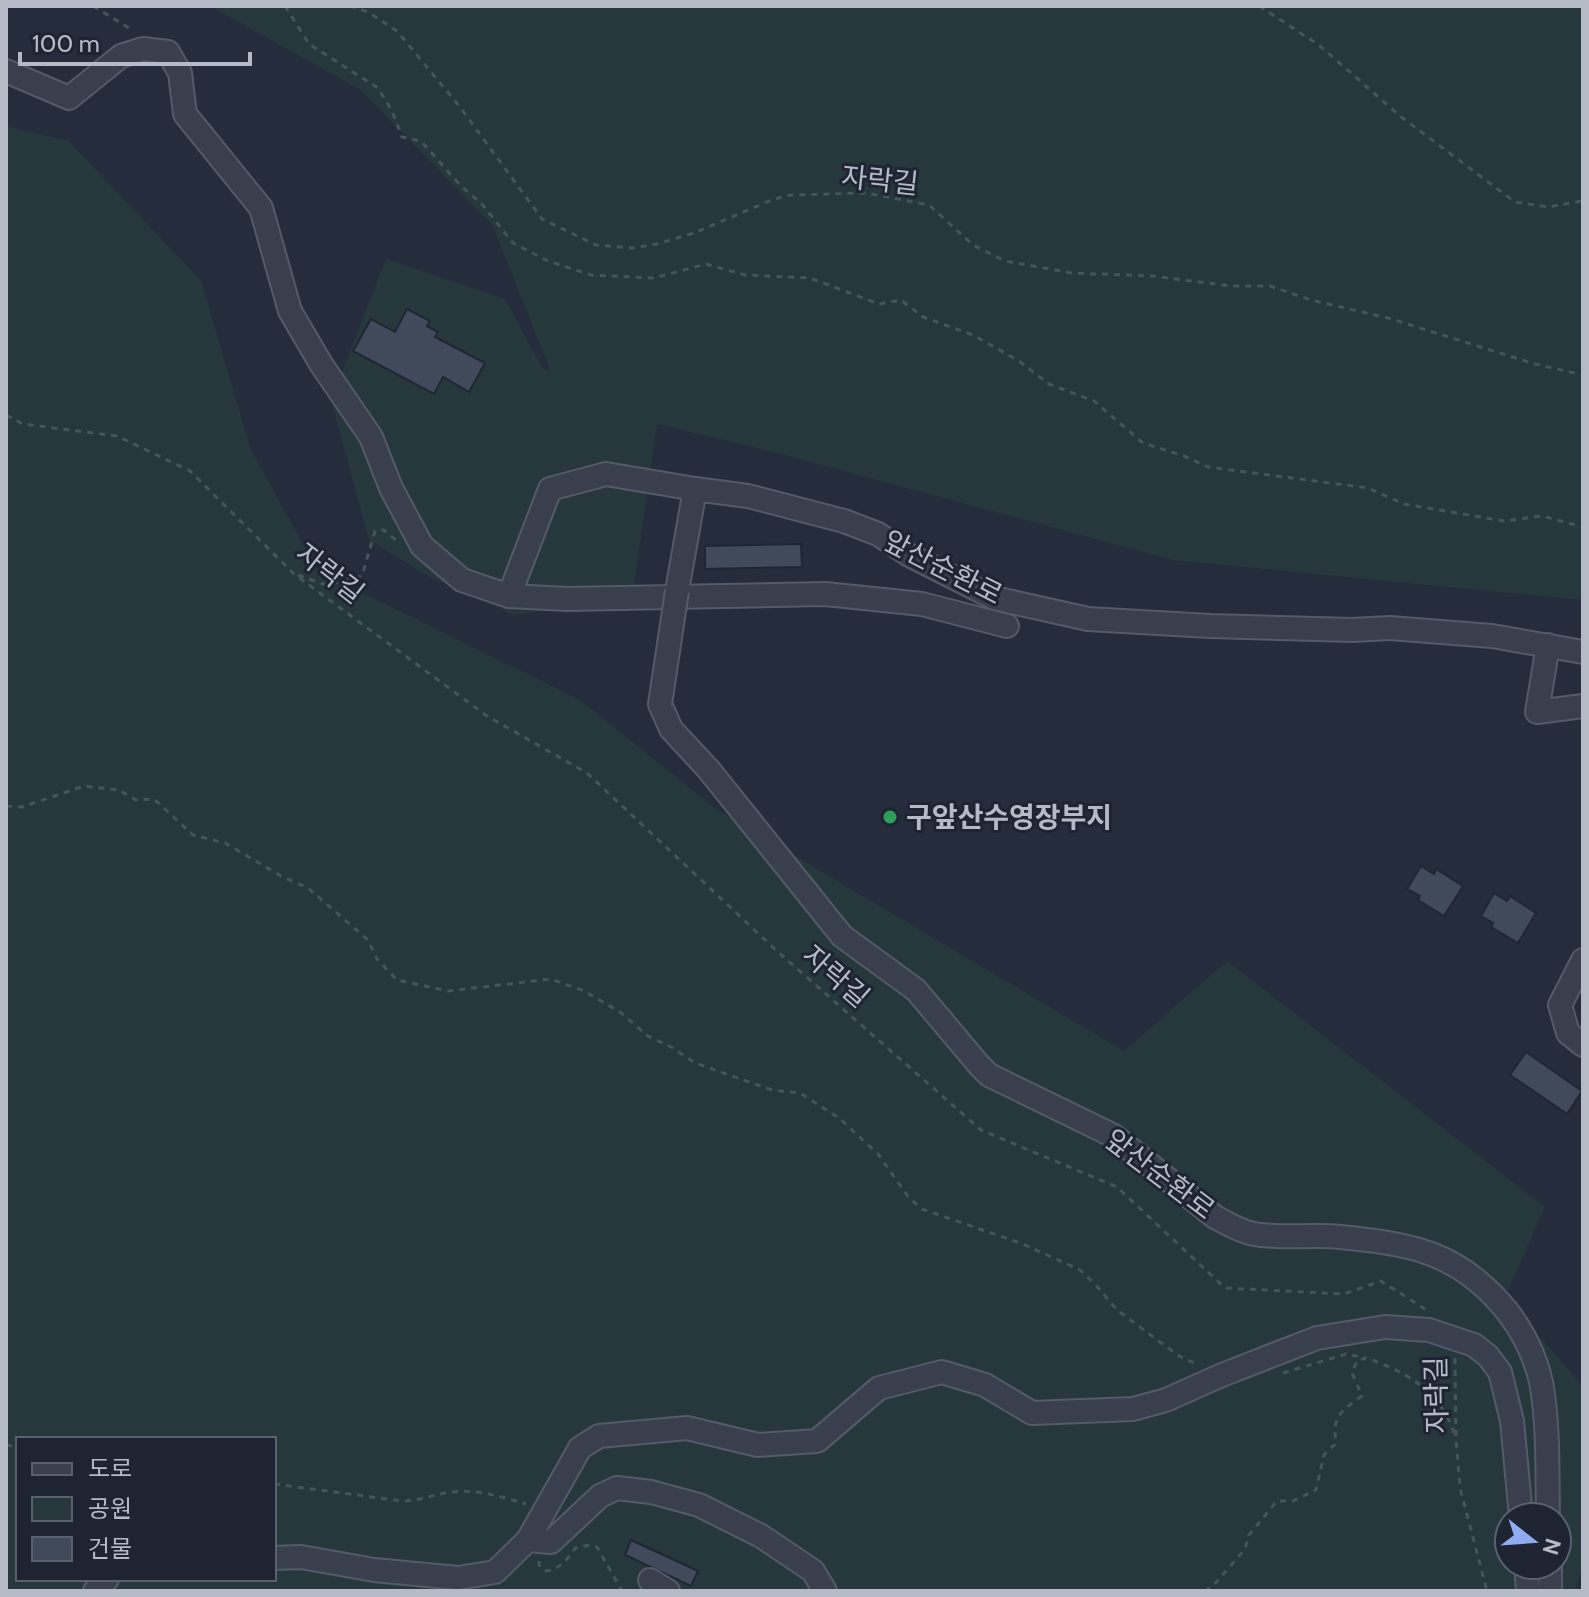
<svg xmlns="http://www.w3.org/2000/svg" width="1589" height="1597" viewBox="0 0 1589 1597" font-family="Cabin,'Noto Sans KR',sans-serif">
  <style>
    .green { fill: #27383d; fill-rule: evenodd }
    .building { fill: #414a5b; stroke: #202633; stroke-width: 2 }
    .lines { fill: none; stroke-linecap: round; stroke-linejoin: round }
    .minor-casing { stroke: #545a67; stroke-width: 26 }
    .path { stroke: #45555a; stroke-width: 3; stroke-dasharray: 6 6; stroke-linecap: butt }
    .minor { stroke: #393f4c; stroke-width: 22 }
    .minor-bridge-casing { stroke: #545a67; stroke-width: 26; stroke-linecap: butt }
    .minor-bridge { stroke: #393f4c; stroke-width: 22 }
    .leisure-dot { fill: #2e9e5b; stroke: #1e2431; stroke-width: 3 }
    .labels { text-anchor: middle; dominant-baseline: central; stroke-width: 6; stroke-linejoin: round; paint-order: stroke }
    .street-label { font-size: 28px; fill: #b5bac7; stroke: #1e2431 }
    .poi-label { font-size: 28px; font-weight: bold; fill: #b5bac7; stroke: #1e2431; text-anchor: start }
  </style>
  <rect width="100%" height="100%" fill="#252c3c"/>
  <!-- green -->
  <g class="green">
    <path d="M210,6H1583V600L1173,560L770,451L657,424L632,599L513,615L426,575L369,540L331,400L386,259L505,299L543,369L550,370L493,226L361,90Z"/>
    <path d="M6,126L69,141L201,281L251,450L318,571L580,700L716,809L1124,1051L1227,961L1545,1207L1505,1297L1583,1386V1565L1575,1591H6ZM18,1439H274V1579H18ZM1509,1517H1557V1565H1509Z"/>
  </g>
  <!-- building -->
  <g class="building">
    <path d="M407,309L430,321L427,326L438,332L435,337L485,363L469,392L443,377L434,394L353,351L371,319L395,332Z"/>
    <path d="M801,544L802,567L705,569V546Z"/>
    <path d="M1421,866L1434,874L1436,869L1463,886L1444,916L1418,900L1420,896L1407,889Z"/>
    <path d="M1494,893L1507,901L1510,896L1536,913L1518,943L1491,927L1493,923L1481,916Z"/>
    <path d="M1526,1052L1582,1091L1567,1114L1510,1075Z"/>
    <path d="M631,1540L698,1571L691,1586L625,1555Z"/>
  </g>
  <g class="lines">
    <!-- minor casing -->
    <g class="minor-casing">
      <g id="minor">
        <path d="M6,71L69,98L121,56L143,49L168,52L180,73L185,114L261,208L290,311L321,364L371,437L391,488L422,546L462,580L509,596L550,489L606,474L695,489"/>
        <path d="M677,591L695,489L748,496L844,521L878,534L909,555L994,598L1088,619L1210,626L1352,630L1390,628L1492,636L1583,652"/>
        <path d="M509,596L567,599L825,594L922,604L1007,626"/>
        <path d="M1548,645L1537,712L1583,706"/>
        <path d="M660,704L671,729L709,770L842,936L916,990L979,1065L989,1075L1114,1136L1215,1217C1226,1223 1241,1232 1254,1234C1282,1239 1312,1234 1340,1237C1412,1244 1459,1252 1507,1311C1524,1333 1535,1355 1541,1382C1549,1426 1547,1473 1548,1517"/>
        <path d="M1583,960L1560,1005L1568,1033L1583,1045"/>
        <path d="M528,1540L551,1542L600,1496L617,1488L651,1492L699,1505L761,1536L813,1571L825,1591"/>
        <path d="M274,1558L301,1557L374,1570L458,1578L495,1572L528,1540L580,1448L599,1436L687,1428L758,1445L817,1441L879,1388L942,1372L985,1385L1032,1413L1133,1409L1166,1400L1222,1375L1317,1338L1385,1327L1429,1330L1474,1345L1488,1356L1500,1372L1512,1421L1521,1517"/>
        <path d="M1526,1565L1528,1591"/>
        <path d="M1550,1565V1591"/>
        <path d="M650,1580L668,1591"/>
        <path d="M95,1591L107,1579"/>
      </g>
    </g>
    <!-- path -->
    <g class="path">
      <path d="M93,6L134,31"/>
      <path d="M285,6L309,44L378,88L392,111L402,137L421,141L461,186L482,204L513,243L548,261L591,275L654,278L706,264L745,275L810,278L879,304L901,300L923,317L973,335L1019,361L1049,384L1094,401L1143,443L1184,456L1208,467L1368,488L1404,504L1504,521L1542,516L1583,527"/>
      <path d="M350,6L368,12L397,31L460,107L542,219L596,245L633,248L657,244L694,233L774,199L791,195L866,193L929,205L973,245L1005,261L1072,273L1153,276L1231,286H1270L1311,300L1388,318L1535,364L1583,375"/>
      <path d="M1259,6L1319,45L1400,116L1515,202L1548,207L1583,201"/>
      <path d="M6,415L23,424L117,436L190,471L294,574L487,716L587,773L778,952L981,1130L1117,1187L1225,1288L1344,1294L1381,1281L1428,1311"/>
      <path d="M298,575L326,585L362,576L375,531L384,530L397,541"/>
      <path d="M6,806L22,807L84,786L119,790L136,800L154,799L193,835L225,843L281,876L308,888L368,940L377,959L397,980L448,991L551,979L584,991L620,1012L648,1036L673,1048L695,1063L772,1090L800,1093L839,1118L878,1154L909,1198L922,1209L1023,1244L1080,1270L1095,1284L1117,1310L1179,1356L1198,1365"/>
      <path d="M1455,1358L1456,1439L1460,1488L1487,1591"/>
      <path d="M1283,1373L1346,1354L1366,1358"/>
      <path d="M6,1445L18,1447"/>
      <path d="M274,1484L402,1501C420,1501 434,1494 452,1492C478,1489 502,1497 526,1504"/>
      <path d="M539,1561V1565L546,1571C561,1568 567,1560 575,1548L590,1545L597,1547L622,1591"/>
      <path d="M1205,1591L1213,1586L1245,1549L1249,1535L1277,1501H1293L1316,1490L1324,1455L1336,1443C1332,1416 1341,1411 1362,1396L1352,1373L1357,1361L1366,1358C1405,1371 1440,1391 1454,1433"/>
    </g>
    <!-- minor -->
    <use href="#minor" class="minor"/>
    <!-- minor-bridge casing -->
    <g class="minor-bridge-casing">
      <path id="minor-bridge" d="M660,704L677,591"/>
    </g>
    <!-- minor-bridge -->
    <use href="#minor-bridge" class="minor-bridge"/>
  </g>
  <!-- markers -->
  <circle class="leisure-dot" cx="890" cy="817" r="8"/>
  <g class="labels">
    <!-- street labels -->
    <g class="street-label">
      <text transform="translate(880 180) rotate(6)">자락길</text>
      <text transform="translate(943 567) rotate(27)">앞산순환로</text>
      <text transform="translate(330 573) rotate(38)">자락길</text>
      <text transform="translate(836 976) rotate(41)">자락길</text>
      <text transform="translate(1160 1174) rotate(37)">앞산순환로</text>
      <text transform="translate(1436 1395) rotate(-91)">자락길</text>
    </g>
    <!-- poi labels -->
    <g class="poi-label">
      <text x="906" y="817">구앞산수영장부지</text>
    </g>
  </g>
  <!-- border -->
  <rect width="1589" height="1597" fill="none" stroke="#b5bac7" stroke-width="16"/>
  <!-- legend -->
  <rect x="16" y="1437" width="260" height="144" fill="#1e2431" stroke="#5a606d" stroke-width="2"/>
  <rect x="32" y="1463" width="40" height="12" fill="#393f4c" stroke="#5a606d" stroke-width="2"/>
  <text x="88" y="1477" font-size="24" fill="#b5bac7">도로</text>
  <rect x="32" y="1497" width="40" height="24" fill="#27383d" stroke="#5a606d" stroke-width="2"/>
  <text x="88" y="1517" font-size="24" fill="#b5bac7">공원</text>
  <rect x="32" y="1537" width="40" height="24" fill="#414a5b" stroke="#5a606d" stroke-width="2"/>
  <text x="88" y="1557" font-size="24" fill="#b5bac7">건물</text>
  <!-- north arrow -->
  <g transform="translate(1533 1541) rotate(107)"><circle r="38" fill="#1e2431" stroke="#5a606d" stroke-width="2"/>
  <path d="M0-6L14 30L0 20L-14 30Z" fill="#8fabf2"/>
  <text y="-12" font-size="22" font-weight="bold" text-anchor="middle" fill="#b5bac7">N</text>
  </g>
  <!-- scale -->
  <path d="M20 52v12h230v-12" fill="none" stroke="#b5bac7" stroke-width="4"/>
  <text x="32" y="52" font-size="24" fill="#b5bac7" stroke="#1e2431" stroke-width="6" paint-order="stroke">100 m</text>
</svg>
